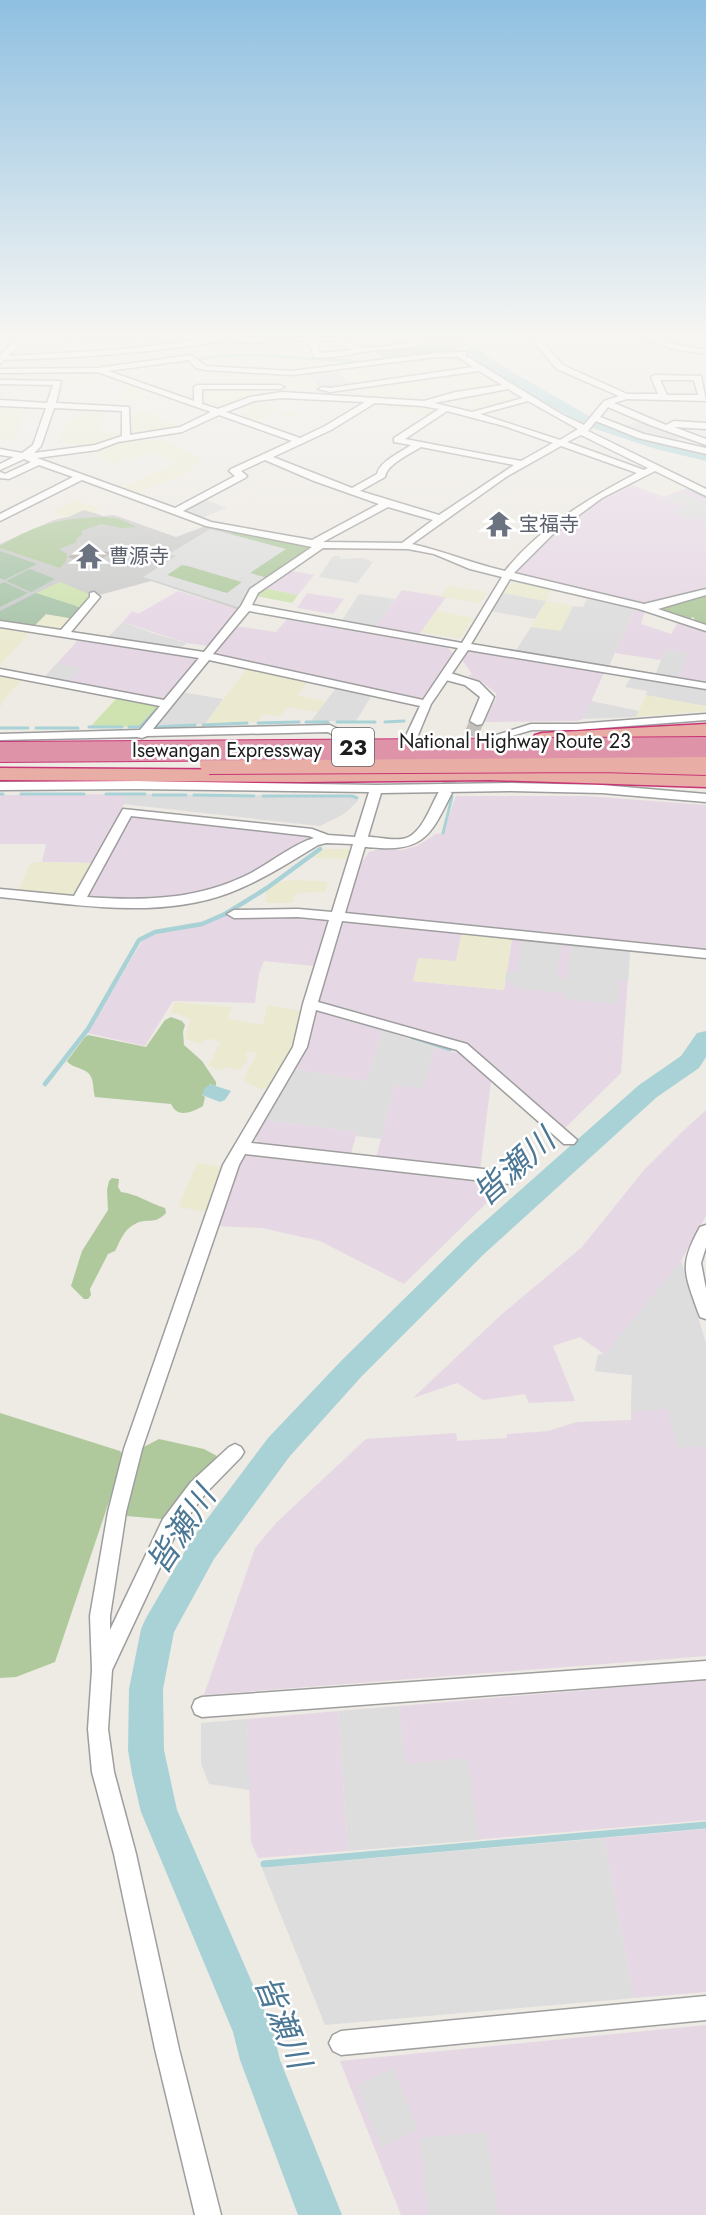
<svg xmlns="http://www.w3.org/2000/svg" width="706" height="2215" viewBox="0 0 706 2215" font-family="Jost,'Noto Sans JP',sans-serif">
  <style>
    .residential { fill: #dbdadb }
    .industrial { fill: #e6d7e5 }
    .religious { fill: #cbcbcb }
    .farmland { fill: #ebead1 }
    .grass { fill: #cee3af }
    .forest { fill: #afc99d }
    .cemetery { fill: #a8c4a9 }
    .parking { fill: #ddd; fill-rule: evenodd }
    .water { fill: #a9d2d7 }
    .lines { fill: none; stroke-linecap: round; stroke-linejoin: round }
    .stream-far2 { stroke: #a9d2d7; stroke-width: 3 }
    .stream-far1 { stroke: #a9d2d7; stroke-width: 4.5 }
    .stream { stroke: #a9d2d7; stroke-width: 7 }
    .river { fill: #a9d2d7; fill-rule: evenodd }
    .building { fill: #b7aeaa }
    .tertiary-tunnel { stroke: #c4c1bc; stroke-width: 14; stroke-dasharray: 14 7; stroke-linecap: butt }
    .minor-casing { stroke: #9e9e9e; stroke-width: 3 }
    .tertiary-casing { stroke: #9e9e9e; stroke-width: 3 }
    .trunk-casing { stroke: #c83577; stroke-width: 3 }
    .minor { fill: #fff; fill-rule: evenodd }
    .tertiary { fill: #fff; fill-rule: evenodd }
    .trunk { fill: #e8aea6; fill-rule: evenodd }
    .trunk-bridge-casing { stroke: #c83577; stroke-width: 20; stroke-linecap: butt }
    .motorway-bridge-casing { stroke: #c83577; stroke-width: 22; stroke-linecap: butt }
    .trunk-bridge { stroke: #e8aea6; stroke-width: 18 }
    .motorway-bridge { stroke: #de93a9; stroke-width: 20 }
    .labels { text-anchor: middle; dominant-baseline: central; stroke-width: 5; stroke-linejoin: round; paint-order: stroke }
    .far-worship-label { font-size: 20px; fill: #5b616d; stroke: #fff; text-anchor: start }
    .far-street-label { font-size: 20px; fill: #1d1d1d; stroke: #fff }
    .shield { fill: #fff; stroke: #616161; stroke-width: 1.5 }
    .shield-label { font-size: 22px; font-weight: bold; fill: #1d1d1d }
    .near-water-label { font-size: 32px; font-style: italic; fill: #4c7895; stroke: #fff }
  </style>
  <rect width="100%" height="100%" fill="#eeeae4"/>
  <!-- residential -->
  <path class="residential" d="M337,370L351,385L330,389L320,388L305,373Z"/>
  <!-- industrial -->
  <g class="industrial">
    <path d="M627,483L664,497L689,487L706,496V589L654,604L636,603L516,575L514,572L552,535L602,499L599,498Z"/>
    <path d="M288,570L314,575L298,595L263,588Z"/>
    <path d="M402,590L446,597L418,636L374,629Z"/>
    <path d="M178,591L239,610L208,646L187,643L123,622L132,611L138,614Z"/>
    <path d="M307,593L344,599L333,614L297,608Z"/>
    <path d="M635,609L645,611L641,624L671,634L679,621L706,630V684L677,679L688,653L666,649L661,660L615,653Z"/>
    <path d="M287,619L448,648L453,653L422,699L416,700L214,654L235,626L276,632Z"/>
    <path d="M79,639L200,657L164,701L44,678Z"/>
    <path d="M470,648L605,671L583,719L577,721L483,722L496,699V693L482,682L468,676L472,674L462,660Z"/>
    <path d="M126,794L122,810L93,863L42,862L46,844H0V795Z"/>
    <path d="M456,796H585L706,805V949L344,913L350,880L369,852L380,849L402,850L417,846L436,834L443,833Z"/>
    <path d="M134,814L304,835L310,839L253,874L214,889L187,896L139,900L90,896L87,892L129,816Z"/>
    <path d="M228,914L328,921L314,966L264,961L259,973L255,1003L173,1001L145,1046L87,1033L142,941L148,936L209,922Z"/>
    <path d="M345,919L462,932L456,962L413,981L504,990L512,939L630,950L621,1073L562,1131L472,1048L318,1003L315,999L337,922Z"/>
    <path d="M316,1011L382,1030L367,1081L293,1069L312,1013Z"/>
    <path d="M434,1047L458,1053L491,1081L480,1171L376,1158L395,1085L424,1088Z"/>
    <path d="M706,1110V1216L681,1261L706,1344V1656L204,1695L255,1548L277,1522L366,1439L456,1433L457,1441L507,1438V1434L548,1431L577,1422L631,1420L632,1375L595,1371L598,1355L604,1354L580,1337L553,1346L575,1401L529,1403L525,1394L483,1400L457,1383L413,1398L502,1314L582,1247L644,1170L684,1130Z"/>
    <path d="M264,1117L271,1121L357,1132L350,1157L262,1145L255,1139Z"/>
    <path d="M253,1152L508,1182L404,1284L320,1241L262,1228L216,1226L241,1158Z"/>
    <path d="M706,1680V1820L413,1845L399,1706Z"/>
    <path d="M338,1711L348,1851L258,1858L251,1842L247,1719Z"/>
    <path d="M706,1829V1992L634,1998L604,1838Z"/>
    <path d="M706,2025V2215H401L340,2061Z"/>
  </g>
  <!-- religious -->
  <path class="religious" d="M84,509L103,516L114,515L176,537L206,526L232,532L307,545L239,610L151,581L92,597L32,628L0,623V544L54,520L68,517Z"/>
  <!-- farmland -->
  <g class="farmland">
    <path d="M615,342L639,343L641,348H637L638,351L649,352L651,356H638L639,360H613L612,356L618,352Z"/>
    <path d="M207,343L209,348L262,347L264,354L196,358L193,355L98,368L95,360L180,351V347Z"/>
    <path d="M453,355L476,367L400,379L383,363L421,358L429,365L440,363L433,356Z"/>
    <path d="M290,359L328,362L354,363L317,370L285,372Z"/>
    <path d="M362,366L378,382L357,384L343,370Z"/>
    <path d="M201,369L305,373L320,388L236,386V379H201Z"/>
    <path d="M478,370L506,385L467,392L441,376Z"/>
    <path d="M97,374L109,379L94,381L92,385L0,381V376L61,377Z"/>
    <path d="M425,378L434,386L409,390L420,402L373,401L360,388Z"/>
    <path d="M128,382L145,389L138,402L115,401Z"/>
    <path d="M254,388L252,398L220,410L201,405V389Z"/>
    <path d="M472,393L484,401L504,395L515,402L471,413L460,410L479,405L462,395Z"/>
    <path d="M260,399L277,410L300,414L291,418L274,413L253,423L237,417L250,411L236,406Z"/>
    <path d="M414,403L443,408L426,417L371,404Z"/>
    <path d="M3,406L27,407L14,439L0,440V411Z"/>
    <path d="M81,409L107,410L98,433H123V437L75,450L76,444L58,442L70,419H75Z"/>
    <path d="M143,412L150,413L154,417L185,426L129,437V416Z"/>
    <path d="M141,438L147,441L162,439L205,460L191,467L192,471L135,494L121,489L176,463L151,453L115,464L107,461L95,450L119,441Z"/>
    <path d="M77,501L101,509L94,513L84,510L68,517L55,513L58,511L55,509Z"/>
    <path d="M554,511L569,515L540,537L526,533Z"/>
    <path d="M525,582L551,590L546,601L573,606L561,631L531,627L545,602L501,593L511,584Z"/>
    <path d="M448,586L487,592L480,603L441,597Z"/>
    <path d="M436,611L473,618L460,638L422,632Z"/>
    <path d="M46,614L74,619L64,631L32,628Z"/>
    <path d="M0,627L31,631L0,665Z"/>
    <path d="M248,667L308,681L297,696L325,701L318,712L288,707L280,716L264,714L257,722L205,724Z"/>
    <path d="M0,676L22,680L5,698L0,708Z"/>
    <path d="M646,695L706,706V711L636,717Z"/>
    <path d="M321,849H350L347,859L309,858Z"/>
    <path d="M31,862L93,863L76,892L71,895L18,892Z"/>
    <path d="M298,880L328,882L325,892L298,893L294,895L293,903H266V889L276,882Z"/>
    <path d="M462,932L512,937L504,990L413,981L418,958L456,961Z"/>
    <path d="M175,1002L232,1007L228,1019L263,1025L267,1005L301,1011L294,1047L272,1087L261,1089L245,1082L244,1078L257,1053L248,1052L245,1056L249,1058L240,1070L226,1067L222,1071L208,1066L221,1042L207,1038L201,1044L185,1039L190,1019L170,1012Z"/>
    <path d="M197,1163L223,1167L208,1212L178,1207Z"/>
  </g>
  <!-- grass -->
  <g class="grass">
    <path d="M60,582L91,595L92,597L82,608L36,593Z"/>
    <path d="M263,588L298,595L292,603L256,596Z"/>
    <path d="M117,698L159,705L140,727L91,726Z"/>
  </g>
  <!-- forest -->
  <g class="forest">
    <path d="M433,340L453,346L457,350L385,358L373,351Z"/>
    <path d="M105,517L119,519L137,527L121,528L101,524L81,531L83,534L76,539L77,542L59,549L67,554L66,561L60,568L0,548V546C38,523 62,518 105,517Z"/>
    <path d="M232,532L307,545L308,550L267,578L250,573L285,549L230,534Z"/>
    <path d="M182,565L188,566L242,582L228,593L223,592L166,575Z"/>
    <path d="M706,595V627L697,623L693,617L691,618L693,622L656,609Z"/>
    <path d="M171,1017L182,1021L185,1025L183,1032L184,1045L202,1061L216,1082V1086L210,1084L202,1095L205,1097L203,1106C192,1112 178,1119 171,1104L95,1097C93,1091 94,1083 91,1077C87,1067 72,1069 67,1061L85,1037L88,1035L146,1047L165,1020Z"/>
    <path d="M112,1178L119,1179L118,1187L121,1192C137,1194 149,1203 165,1208L166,1213C153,1226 148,1217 135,1224C124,1229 120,1241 115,1251L108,1254L90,1289L91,1295L88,1299H84L71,1286L82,1251L108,1210L107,1190L109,1181Z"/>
    <path d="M0,1413L120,1451L124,1457L55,1662L16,1677L0,1678Z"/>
    <path d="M159,1439L204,1449L217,1456L170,1516L161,1519L127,1516L125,1512L136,1451Z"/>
  </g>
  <!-- cemetery -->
  <g class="cemetery">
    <path d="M0,551L37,564L4,580L0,578Z"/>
    <path d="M30,569L55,579L31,592L6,581Z"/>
    <path d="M4,582L28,593L0,607V584Z"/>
    <path d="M36,593L82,608L74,619L46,614L32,628L0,623V611Z"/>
  </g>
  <!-- parking -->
  <g class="parking">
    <path d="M641,420L685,436L670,443L622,428Z"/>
    <path d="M681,492L706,503V524L700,522L701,520L675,513L685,505L664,499Z"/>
    <path d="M203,499L227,508L199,519L181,511Z"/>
    <path d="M210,529L286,549L250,573L267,578L241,608L143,577L176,556L169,554ZM182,565L188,566L242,582L227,593L223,592L167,575Z"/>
    <path d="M333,556H340L341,559L363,558L373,562L357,583L319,577Z"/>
    <path d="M501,593L546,601L535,619L490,611Z"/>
    <path d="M359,594L395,599L374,629L341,622Z"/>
    <path d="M587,599L635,609L608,668L515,652L531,627L561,631L573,606L583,607Z"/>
    <path d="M123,622L152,633L187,643L177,650L106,639Z"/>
    <path d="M666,649L689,653L677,679L655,675Z"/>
    <path d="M57,663L81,668L68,682L44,678Z"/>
    <path d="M632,676L706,688V706L646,695L647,691L625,687Z"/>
    <path d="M336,688L372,695L356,721H311Z"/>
    <path d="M181,692L223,699L205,724L153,727Z"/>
    <path d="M591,701L639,711L636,717L583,719Z"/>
    <path d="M126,794L352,796L358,801L344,814L320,826L123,804Z"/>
    <path d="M522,940L561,944L557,977L567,978L571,945L630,950L628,980H620L618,1004L565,999V993L514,988L515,983L505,982L506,972L517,973Z"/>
    <path d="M382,1030L434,1047L424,1089L395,1085L381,1139L356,1136L357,1132L271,1121L264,1117L293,1069L367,1081Z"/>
    <path d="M681,1261L706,1344V1446L678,1448L667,1409L631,1412L632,1375L595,1371L598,1355L605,1354Z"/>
    <path d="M399,1706L405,1764L468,1758L479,1840L348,1851L338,1711Z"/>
    <path d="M247,1719L250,1790L209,1784L201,1763V1723Z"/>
    <path d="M604,1838L634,1998L325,2025L262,1868Z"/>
    <path d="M393,2067L418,2129L381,2148L357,2086Z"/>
    <path d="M487,2132L498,2215H428L420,2138Z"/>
  </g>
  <!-- water -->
  <path class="water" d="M210,1084L231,1091L225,1100L220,1102L202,1095L205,1088Z"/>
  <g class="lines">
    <!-- stream-far2 -->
    <g class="stream-far2">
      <path d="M428,334L466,345L475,351"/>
      <path d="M122,369L222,356L258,355L365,362L431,353L475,351"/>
      <path d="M3,373L96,372"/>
      <path d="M690,489L706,497"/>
      <path d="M306,722H328"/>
      <path d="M337,722H375"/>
      <path d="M385,722L404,721"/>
      <path d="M258,723L299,722"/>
      <path d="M203,725L247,723"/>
      <path d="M89,727H122"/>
      <path d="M129,727H140L158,708"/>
      <path d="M156,727L195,725"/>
      <path d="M0,728H28"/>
      <path d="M36,728H78"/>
      <path d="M0,794H3"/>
      <path d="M21,794H84"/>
      <path d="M106,794H145"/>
      <path d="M153,795H186"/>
      <path d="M194,795L254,796"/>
      <path d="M263,796H352L357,798"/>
      <path d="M443,833L452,797"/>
    </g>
    <!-- stream-far1 -->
    <g class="stream-far1">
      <path d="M412,1037L450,1049"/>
      <path d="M45,1084L88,1029L139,940L155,932L202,924L225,914L267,888L320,849"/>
    </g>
    <!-- stream -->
    <path class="stream" d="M264,1864L706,1825"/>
    <!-- river -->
    <g class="river">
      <path d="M475,347L480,348L490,359L596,420L665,442L706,451V461L656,449L586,426L480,365L468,351Z"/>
      <path d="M706,1031V1057L699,1068L657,1097L484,1254L362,1376L290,1456L214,1559L174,1632L163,1689L164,1750L177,1810L273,2031L280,2060L342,2215H298L240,2060L233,2032L141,1812L132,1774L128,1750L129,1689L141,1629L146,1618L192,1539L268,1438L342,1360L464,1240L639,1085L681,1056L697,1033Z"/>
    </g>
  </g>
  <!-- building -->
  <path class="building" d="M88,546L93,548L111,553L91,565L68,557Z"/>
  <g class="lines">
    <!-- tertiary-tunnel -->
    <path class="tertiary-tunnel" d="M445,793L477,721"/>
    <!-- minor casing -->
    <g class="minor-casing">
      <g id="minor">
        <path d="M33,334H174L110,340Z"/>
        <path d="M232,334H252L241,338L338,337L361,348L389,346L432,337L436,339C417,350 383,349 361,352C345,355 331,359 314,357L308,341L237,342L234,339C157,353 78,358 0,360V356C78,353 156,348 232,334ZM316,341H337L353,350L320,353Z"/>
        <path d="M527,334H536L563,365L627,394H658L651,377L655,375L701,376L706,401L627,399L614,403L666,425L674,421L706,423V429L674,427L706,439V445L650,425L608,407L600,417L644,434L706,448V454L638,438L596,421L588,431L706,489V496L655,471L602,498L552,535L514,573L644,604L706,589V595L658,609L706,625V631L639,609L510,579L471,644L706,683V689L468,650L431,704L416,740L410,743L404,740L420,706L209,660L153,729L330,725L342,731L348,741L346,743H338L333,735L328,732L147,736L142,738L137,737L0,740V734L140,730L160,706L0,675V669L164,700L199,658L0,627V621L61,630L90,597V593L94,592L100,597L71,632L204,652L241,606L250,589L312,547L206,526L82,480L0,521V514L73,477L39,465L9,479L0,478V472L5,474L31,462L24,459L0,470V464L14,457L0,455V449L22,453L33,445L46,408L0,406V400L47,403L53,385L0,384V380L61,381L56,403L129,407L130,435L180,427L211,412L97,372L0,373V369L97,368L191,355L206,366L292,371L435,353L463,352H466V356L563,415L584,425L604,401L619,396L557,369ZM435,357H458L473,367L330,388L322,387L318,389L330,392L479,371L502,385L456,392L424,401L282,392L250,397L218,409L202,404V389H280L284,387L280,385H198L194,387V401L108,371L189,360L196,368L206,370L292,375ZM660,380H694L698,395H667ZM508,389L523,398L472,412L434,403ZM282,398L365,402L325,426L300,438L226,412L254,401ZM528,401L578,429L560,440L480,414ZM375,403L422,406L439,409L394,438V442L411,445C400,453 380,461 377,474L352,488L273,457L331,430ZM54,408L122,411V436L95,445L34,453L41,446ZM447,411L504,426L553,443L521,461L405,439ZM219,415L292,441L231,469L229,471L235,476L175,508L37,458L97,450L118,442L182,432ZM581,435L648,468L644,470L567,442ZM561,446L637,473C589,498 539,528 505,571C473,564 444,551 412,544L506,477ZM421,447L514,465L439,515L360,491L385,477C387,464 410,454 421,447ZM265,460L314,481L379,504L312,540L211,522L183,511L245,478L247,476L241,471ZM388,507L433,520L402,543L323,542ZM323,548L408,549L434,554L470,569L502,577L462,643L252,605L258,593ZM249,611L458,648L423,700L213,654Z"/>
        <path d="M637,334H649L677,345L706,350V354L672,349Z"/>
        <path d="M706,714V720L576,730H532L487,743L481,740L531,724H576Z"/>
        <path d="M137,781L376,785L511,783L602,785L706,794V802L602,793L511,791L381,793L345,913L706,950V958L342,921L318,1002L467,1044L577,1140L574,1144H564L457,1050L316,1010L307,1047L251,1143L510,1172L516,1174L518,1178L516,1182L510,1184L245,1154L239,1165L142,1449L126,1512L110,1616V1630L163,1519L191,1482L229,1447L235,1444L241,1447L244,1452L241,1457L205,1494L177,1531L112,1670L108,1729L114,1772L136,1854L179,2049L221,2215H195L155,2049L114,1854L92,1772L88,1729L92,1670L90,1616L108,1512L124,1449L223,1165L293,1047L303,1004L329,920L298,917L234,918L227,914L234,910L298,909L332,912L353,844L326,843L318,845C290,862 261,881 229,893C156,920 75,904 0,897V889L74,896L123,809L312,829L328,835L355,837L369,792L137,789L0,790V782ZM131,816L309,836L314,838C293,844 269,864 249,874C197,900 144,901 87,897Z"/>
        <path d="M706,1225V1247L701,1263L706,1289V1319L700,1317L698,1312C684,1272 679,1265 700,1227Z"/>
        <path d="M706,1661V1679L202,1717L195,1714L192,1707L195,1700L202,1697Z"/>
        <path d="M706,1996V2020L341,2055L333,2051L329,2043L333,2035L341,2031Z"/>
      </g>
    </g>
    <!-- tertiary casing -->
    <g class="tertiary-casing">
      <g id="tertiary">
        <path d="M20,334H30L0,364V355Z"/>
        <path d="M447,672L479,682L494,697L482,724L477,725L470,721L480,697L465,685L442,679L440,676Z"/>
        <path d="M445,789L452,793C433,830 426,851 380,848C371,847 358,848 352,841C364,829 396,847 412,835C426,824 431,804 440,790Z"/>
      </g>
    </g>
    <!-- trunk casing -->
    <g class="trunk-casing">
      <g id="trunk">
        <path d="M706,724V736L542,745L535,743L533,739L535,735L542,733Z"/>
        <path d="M0,768L302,770L490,768L706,775V787L490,780L302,782L0,780Z"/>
      </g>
    </g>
    <!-- minor -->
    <use href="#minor" class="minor"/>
    <!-- tertiary -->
    <use href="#tertiary" class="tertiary"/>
    <!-- trunk -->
    <use href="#trunk" class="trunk"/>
    <!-- trunk-bridge casing -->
    <g class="trunk-bridge-casing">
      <path id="trunk-bridge" d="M209,765L601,763L706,766"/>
    </g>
    <!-- motorway-bridge casing -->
    <g class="motorway-bridge-casing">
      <path id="motorway-bridge" d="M0,752L706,747"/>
    </g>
    <!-- trunk-bridge -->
    <use href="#trunk-bridge" class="trunk-bridge"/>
    <!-- motorway-bridge -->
    <use href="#motorway-bridge" class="motorway-bridge"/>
  </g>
  <!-- sky -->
  <linearGradient id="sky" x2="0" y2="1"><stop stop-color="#8fc0e1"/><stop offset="0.52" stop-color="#f7f6f3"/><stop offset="1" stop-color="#f7f6f3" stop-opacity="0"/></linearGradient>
  <rect width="706" height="645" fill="url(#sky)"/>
  <!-- icons -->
  <defs>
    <g id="temple-bare" transform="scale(2.07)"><path d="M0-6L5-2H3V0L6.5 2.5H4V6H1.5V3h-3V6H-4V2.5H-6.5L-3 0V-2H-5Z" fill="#6b7280" stroke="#fff" stroke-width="2.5" paint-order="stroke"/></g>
  </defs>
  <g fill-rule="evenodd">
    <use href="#temple-bare" x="499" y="524"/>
    <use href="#temple-bare" x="89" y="556"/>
  </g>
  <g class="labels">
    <!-- far-worship labels -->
    <g class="far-worship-label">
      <text x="519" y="524">宝福寺</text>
      <text x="109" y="556">曹源寺</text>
    </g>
    <!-- far-street labels -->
    <g class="far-street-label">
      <text x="515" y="741">National Highway Route 23</text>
      <text x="227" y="750">Isewangan Expressway</text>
    </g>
    <!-- shield labels -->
    <rect class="shield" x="332" y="728" width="42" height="38" rx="4.5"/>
    <g class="shield-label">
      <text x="353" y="747">23</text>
    </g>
    <!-- near-water labels -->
    <g class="near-water-label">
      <text transform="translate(514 1167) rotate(-42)">皆瀬川</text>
      <text transform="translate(181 1530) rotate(-57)">皆瀬川</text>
      <text transform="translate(283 2022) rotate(68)">皆瀬川</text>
    </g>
  </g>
</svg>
